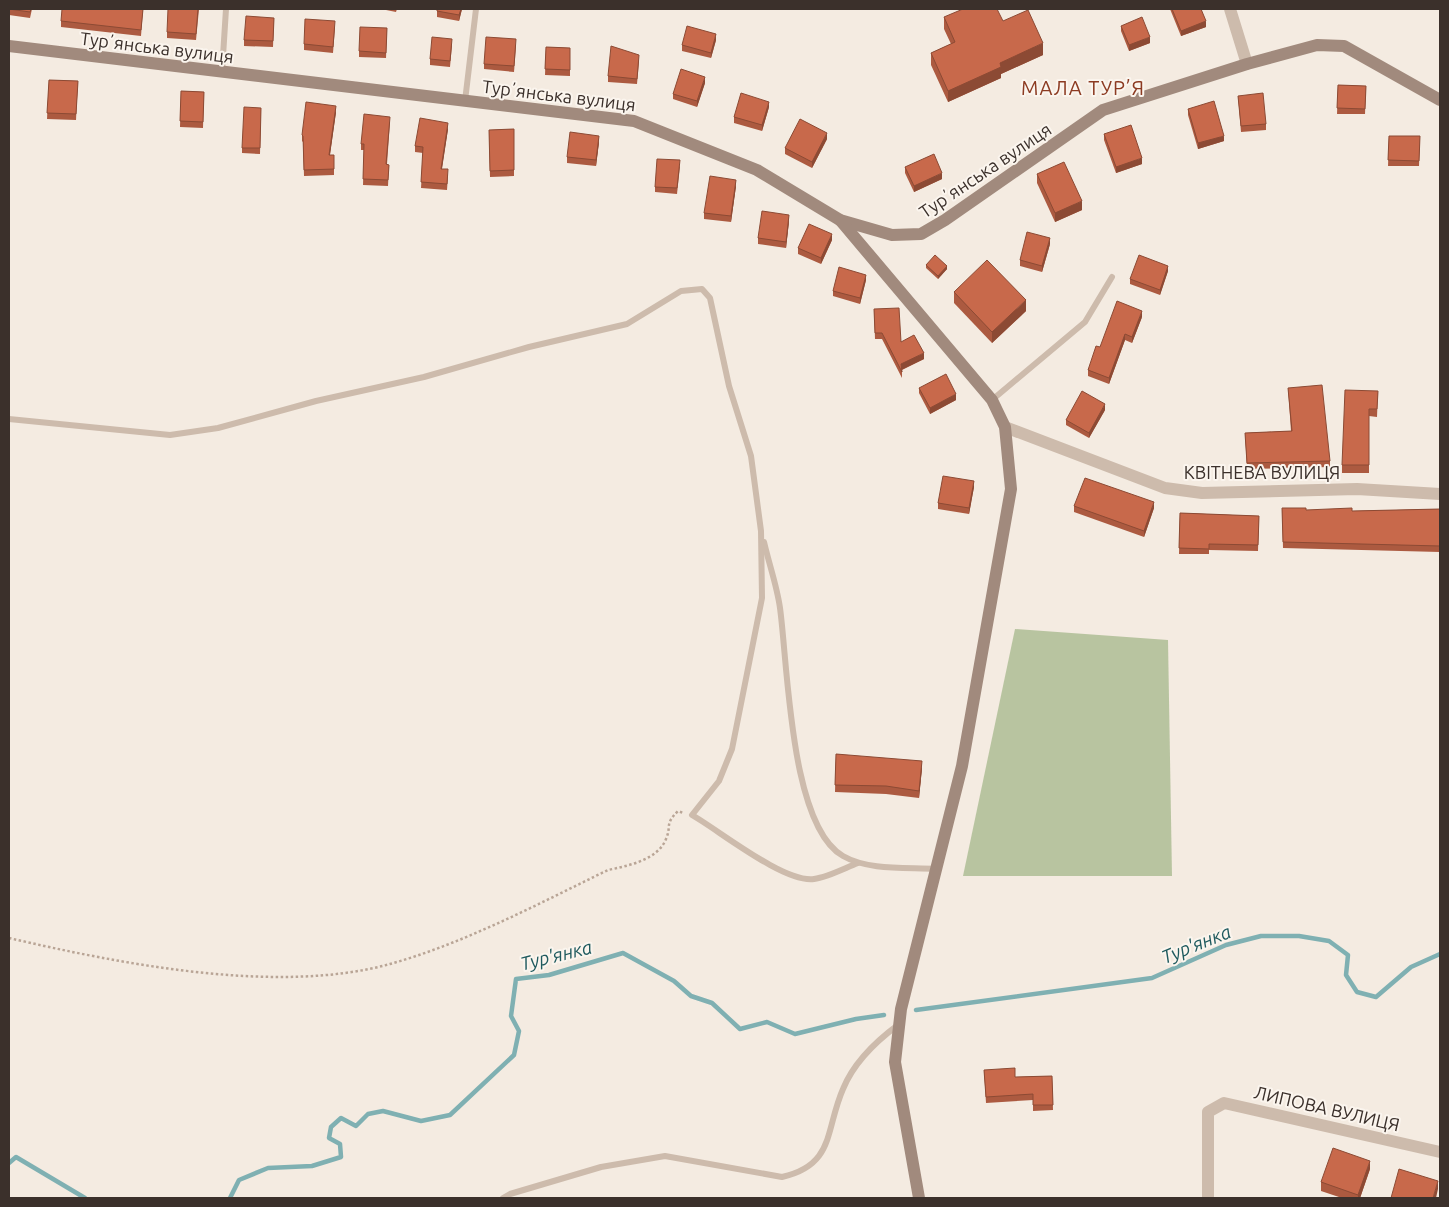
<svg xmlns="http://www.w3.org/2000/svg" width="1449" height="1207" viewBox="0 0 1449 1207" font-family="Ubuntu,sans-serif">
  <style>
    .green { fill: #b8c4a0 }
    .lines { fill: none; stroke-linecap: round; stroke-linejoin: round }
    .stream { stroke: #7fb0b2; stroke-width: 4.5 }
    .path { stroke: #b9a596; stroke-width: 2.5; stroke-dasharray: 2.5 2.5; stroke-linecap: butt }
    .lane { stroke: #cdbbac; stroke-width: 6 }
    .street { stroke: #cdbbac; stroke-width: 12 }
    .secondary { stroke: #a18a7d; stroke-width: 12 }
    .wall { fill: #ac5a40 }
    .shaded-wall { fill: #8c4a34 }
    .building { fill: #c8694b; stroke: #8c4a34 }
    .labels { text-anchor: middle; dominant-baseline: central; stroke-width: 4; stroke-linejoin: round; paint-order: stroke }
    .street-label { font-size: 18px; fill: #3b302b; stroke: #fbf5ee }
    .water-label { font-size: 19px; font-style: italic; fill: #1f5a5e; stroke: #fbf5ee }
    .quarter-label { font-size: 20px; letter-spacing: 1px; fill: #8c3b22; stroke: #fbf5ee }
  </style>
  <rect width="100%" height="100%" fill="#f4ebe1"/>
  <!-- green -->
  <path class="green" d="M1015,629L1168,640L1172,876H963Z"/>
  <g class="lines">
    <!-- stream -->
    <g class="stream">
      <path d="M916,1010L1152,978L1226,945L1261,936H1299L1329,941L1348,955L1346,975L1357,992L1376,997L1411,967L1440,954"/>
      <path d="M9,1163L16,1157L85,1198"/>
      <path d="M230,1198L239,1180L268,1168L312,1166L341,1157L340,1144L329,1138L331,1127L341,1118L356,1126L368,1114L383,1111L421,1121L450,1115L514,1055L519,1031L511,1016L516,979L549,975L623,953L674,981L691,996L712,1003L740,1029L767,1022L795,1034L856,1019L884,1015"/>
    </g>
    <!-- path -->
    <path class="path" d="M9,938C121,964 278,995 390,964C465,943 538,904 608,870C627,866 658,860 666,839C672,825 664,825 678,811L683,813"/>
    <!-- lane -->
    <g class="lane">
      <path d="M222,72L226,9"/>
      <path d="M465,101L476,9"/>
      <path d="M992,400L1085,322L1112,277"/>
      <path d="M9,419L170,435L218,428L316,401L424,377L529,347L627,324L681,291L702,289L710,298L729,386L751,456L761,531L762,598L732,749L719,781L692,815C720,831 784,883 814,879C828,877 845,868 858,863"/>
      <path d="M764,542C769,564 777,586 780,608C788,666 790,826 843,856C869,871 908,867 937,869"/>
      <path d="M503,1198L510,1194L601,1167L665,1156L782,1177C835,1165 825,1130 843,1089C854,1062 875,1042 898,1025"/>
    </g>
    <!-- street -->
    <g class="street">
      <path d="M1230,9L1247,64"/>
      <path d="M1005,427L1165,488L1202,493L1357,489L1440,494"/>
      <path d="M1208,1198V1112L1224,1103L1440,1152"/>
    </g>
    <!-- secondary -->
    <g class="secondary">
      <path d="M9,46L634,121L757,170L840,220L892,235L921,234L945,220L1103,110L1247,64L1317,45L1344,46L1440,100"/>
      <path d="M840,220L992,400L1005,427L1011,489L962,766L901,1009L895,1062L919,1198"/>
    </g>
  </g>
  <!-- wall -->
  <g class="wall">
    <path d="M9,9H32L30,18L9,15Z"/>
    <path d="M143,9L141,36L61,27V21Z"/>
    <path d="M199,9L196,40L167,38V32Z"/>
    <path d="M381,9H397L396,12Z"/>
    <path d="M462,9L459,21L437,17V11Z"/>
    <path d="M1170,9H1201L1206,27L1181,36Z"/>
    <path d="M944,17L1003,21L1043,55L1001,74V78L948,102L931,65V53L951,44L944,29Z"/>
    <path d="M274,18L273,47L244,46V40Z"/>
    <path d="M1121,26L1150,43L1129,51L1121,31Z"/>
    <path d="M335,27L333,53L304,50V44Z"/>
    <path d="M387,28L386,58L359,57V51Z"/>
    <path d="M716,40L711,58L682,51V45Z"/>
    <path d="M452,45L450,67L430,65V59Z"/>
    <path d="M516,45L514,72L484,69V64Z"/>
    <path d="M546,47L570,48V76L545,75Z"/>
    <path d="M639,61L637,84L608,82V76Z"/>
    <path d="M49,80L78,81L76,120L47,119Z"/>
    <path d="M705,83L697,107L673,99V94Z"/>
    <path d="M1338,85L1366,86L1365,114H1337Z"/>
    <path d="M181,91L204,92L203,128L180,127Z"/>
    <path d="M1238,96L1266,124V130L1241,132Z"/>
    <path d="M769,107L762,131L734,123V117Z"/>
    <path d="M261,108L260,154L242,153V148Z"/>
    <path d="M1188,109L1224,141L1198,149L1188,115Z"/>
    <path d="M336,112L330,155H334V175L304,176L303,142L302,141V135Z"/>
    <path d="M390,122L387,164L389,165L388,186L363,185L364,150H361V144Z"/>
    <path d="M448,129L442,169L448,175L447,190L421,188L423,153L415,152V146Z"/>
    <path d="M514,129V176L490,177L489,130Z"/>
    <path d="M1104,134L1142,164L1116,173L1104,140Z"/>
    <path d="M1389,136H1420L1419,166H1388Z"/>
    <path d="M827,139L812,168L785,154V148Z"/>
    <path d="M599,142L596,166L567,163V157Z"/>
    <path d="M680,166L677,194L655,192V187Z"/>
    <path d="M905,167L942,179L914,192L905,173Z"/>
    <path d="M1037,174L1082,210L1055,222L1037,183Z"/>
    <path d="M736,186L731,222L704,219V213Z"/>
    <path d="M789,221L786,248L758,244V238Z"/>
    <path d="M832,240L821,264L798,254V248Z"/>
    <path d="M1050,244L1042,272L1020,266V260Z"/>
    <path d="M926,265L947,269L938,279L926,268Z"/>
    <path d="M1168,271L1160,295L1130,284V279Z"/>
    <path d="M866,280L860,304L833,296V291Z"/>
    <path d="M954,292L1026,311L992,343L954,303Z"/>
    <path d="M874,309L901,342L924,359L902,370V378L882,339H875Z"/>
    <path d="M1142,317L1132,343L1125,340L1109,384L1088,376V370L1100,347Z"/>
    <path d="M919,388L956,400L930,414L919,393Z"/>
    <path d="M1288,388L1330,461V467L1247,469L1245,433L1291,431Z"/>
    <path d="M1378,391L1377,417L1369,416V473H1342V465Z"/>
    <path d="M1105,410L1089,438L1066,425V420Z"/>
    <path d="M974,487L969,514L938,509V503Z"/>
    <path d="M1074,506L1154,508L1144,537L1074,512Z"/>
    <path d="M1282,508L1306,510L1352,511L1440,509V552L1283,548Z"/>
    <path d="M1180,513L1259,516L1258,551L1209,550V554H1179Z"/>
    <path d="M836,754L922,768L919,798L886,794L835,792Z"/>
    <path d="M984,1070L1015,1077L1052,1076L1053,1110L1033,1111V1100L986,1103Z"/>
    <path d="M1370,1169L1360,1198H1342L1321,1191V1182Z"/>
  </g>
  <!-- shaded-wall -->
  <g class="shaded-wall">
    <path d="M461,9H462L459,21V15Z"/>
    <path d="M1206,21V27L1181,36V31Z"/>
    <path d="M716,34V40L711,58V53Z"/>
    <path d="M1150,37V43L1129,51V45Z"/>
    <path d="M1043,43V55L1001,74V78L948,102V91L1000,63Z"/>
    <path d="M705,77V83L697,107V101Z"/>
    <path d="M769,102V107L762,131V125Z"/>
    <path d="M336,106V112L329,161V155Z"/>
    <path d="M448,123V129L441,174V169Z"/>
    <path d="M827,133V139L812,168V162Z"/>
    <path d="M599,136V142L596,166V160Z"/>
    <path d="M1224,136V141L1198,149V143Z"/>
    <path d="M1142,158V164L1116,173V167Z"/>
    <path d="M942,173V179L914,192V186Z"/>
    <path d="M736,180V186L731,222V216Z"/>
    <path d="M1082,201V210L1055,222V213Z"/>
    <path d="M789,215V221L786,248V242Z"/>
    <path d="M832,234V240L821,264V258Z"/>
    <path d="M1050,238V244L1042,272V266Z"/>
    <path d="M947,266V269L938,279V276Z"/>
    <path d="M1168,266V271L1160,295V290Z"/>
    <path d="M866,275V280L860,304V298Z"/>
    <path d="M1026,300V311L992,343V332Z"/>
    <path d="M1142,311V317L1132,343V337Z"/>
    <path d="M1125,334V340L1109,384V378Z"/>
    <path d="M924,353V359L901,370V364Z"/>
    <path d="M956,394V400L930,414V408Z"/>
    <path d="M1105,404V410L1089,438V433Z"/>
    <path d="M974,481V487L969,514V508Z"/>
    <path d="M1154,502V508L1144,537V531Z"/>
    <path d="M922,761V768L919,798V791Z"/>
    <path d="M1370,1161V1169L1360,1198H1358V1195Z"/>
    <path d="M1438,1181V1189L1436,1198H1433Z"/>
  </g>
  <!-- building -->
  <g class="building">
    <path d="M9,9H31L30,12Z"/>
    <path d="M62,9H143L141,30L61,21Z"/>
    <path d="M168,9H198L196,34L167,32Z"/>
    <path d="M437,9H461L459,15L437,11Z"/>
    <path d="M963,9H997L1003,21L1028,10L1043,43L1000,63L1001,67L948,91L931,53L955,42L944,17Z"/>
    <path d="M1172,9H1201L1206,21L1181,31Z"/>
    <path d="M246,16L274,18L273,41L244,40Z"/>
    <path d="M1142,17L1150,37L1129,45L1121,26Z"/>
    <path d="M305,19L335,21L333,47L304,44Z"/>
    <path d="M687,26L716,34L711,53L682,45Z"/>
    <path d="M360,27L387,28L386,53L359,51Z"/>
    <path d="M432,37L452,39L450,61L430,59Z"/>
    <path d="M486,37L516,39L514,66L484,64Z"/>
    <path d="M611,46L639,55L637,79L608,76Z"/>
    <path d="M546,47L570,48V70L545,69Z"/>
    <path d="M681,69L705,77L697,101L673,94Z"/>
    <path d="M49,80L78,81L76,114L47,113Z"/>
    <path d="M1338,85L1366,86L1365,109L1337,108Z"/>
    <path d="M181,91L204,92L203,122L180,121Z"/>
    <path d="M741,93L769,102L762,125L734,117Z"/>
    <path d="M1263,93L1266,124L1241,126L1238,96Z"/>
    <path d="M1214,101L1224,136L1198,143L1188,109Z"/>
    <path d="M306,102L336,106L329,155H334V169L304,170L303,136L302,135Z"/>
    <path d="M244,107L261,108L260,148H242Z"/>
    <path d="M364,114L390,117L386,164L389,165L388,180L363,179L364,144H361Z"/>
    <path d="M420,118L448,123L441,169H448L447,184L421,182L423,147L415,146Z"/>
    <path d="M800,119L827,133L812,162L785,148Z"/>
    <path d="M1131,125L1142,158L1116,167L1104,134Z"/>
    <path d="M514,129V170L490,171L489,130Z"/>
    <path d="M570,132L599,136L596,160L567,157Z"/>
    <path d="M1389,136H1420L1419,161L1388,160Z"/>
    <path d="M934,154L942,173L914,186L905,167Z"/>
    <path d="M657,159L680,160L677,188L655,187Z"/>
    <path d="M1064,162L1082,201L1055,213L1037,174Z"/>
    <path d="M710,176L736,180L731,216L704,213Z"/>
    <path d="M762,211L789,215L786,242L758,238Z"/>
    <path d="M809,224L832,234L821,258L798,248Z"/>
    <path d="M1027,232L1050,238L1042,266L1020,260Z"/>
    <path d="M935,255L947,266L938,276L926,265Z"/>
    <path d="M1139,255L1168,266L1160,290L1130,279Z"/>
    <path d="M987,260L1026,300L992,332L954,292Z"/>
    <path d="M839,267L866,275L860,298L833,291Z"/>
    <path d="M1117,301L1142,311L1132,337L1125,334L1109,378L1088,370L1096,346L1100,347Z"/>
    <path d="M899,308L901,342L914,335L924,353L901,364L902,372L882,333H875L874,309Z"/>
    <path d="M946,374L956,394L930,408L919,388Z"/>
    <path d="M1322,385L1330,461L1247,463L1245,433L1292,431L1288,388Z"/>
    <path d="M1345,390L1378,391L1377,409H1369V465H1342Z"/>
    <path d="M1082,391L1105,404L1089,433L1066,420Z"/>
    <path d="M943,476L974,481L969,508L938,503Z"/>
    <path d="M1085,478L1154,502L1144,531L1074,506Z"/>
    <path d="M1282,508H1306V510L1352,508V511L1440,509V546L1283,542Z"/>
    <path d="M1180,513L1259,516L1258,545L1209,544V549L1179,548Z"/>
    <path d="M836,754L922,761L919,791L886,786L835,785Z"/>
    <path d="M1015,1068V1077L1052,1076L1053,1105H1033V1094L986,1097L984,1070Z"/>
    <path d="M1333,1148L1370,1161L1358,1195L1321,1182Z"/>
    <path d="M1399,1169L1438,1181L1433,1198H1391Z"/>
  </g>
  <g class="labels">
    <!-- street labels -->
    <g class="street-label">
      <text transform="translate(157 47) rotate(7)">Турʼянська вулиця</text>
      <text transform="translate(559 95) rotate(7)">Турʼянська вулиця</text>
      <text transform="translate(985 170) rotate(-34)">Турʼянська вулиця</text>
      <text x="1262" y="472">КВІТНЕВА ВУЛИЦЯ</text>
      <text transform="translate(1327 1108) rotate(13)">ЛИПОВА ВУЛИЦЯ</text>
    </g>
    <!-- water labels -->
    <g class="water-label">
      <text transform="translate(1196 944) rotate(-22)">Тур'янка</text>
      <text transform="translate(556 955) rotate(-14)">Тур'янка</text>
    </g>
    <!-- quarter labels -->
    <g class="quarter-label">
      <text x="1083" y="87">МАЛА ТУР’Я</text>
    </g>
  </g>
  <!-- border -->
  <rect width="1449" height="1207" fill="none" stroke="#3b302b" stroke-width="20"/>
</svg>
